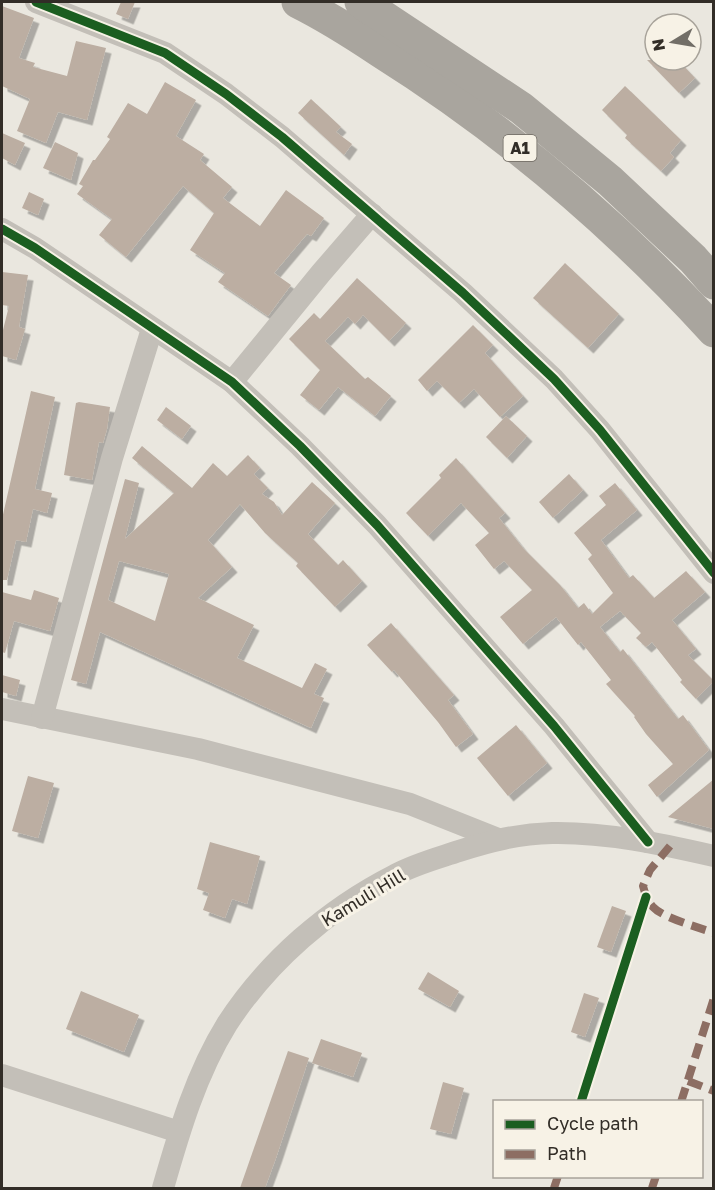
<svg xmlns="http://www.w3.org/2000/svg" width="715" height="1190" viewBox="0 0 715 1190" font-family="'Golos Text',sans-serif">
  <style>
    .building { fill: #bcaea2; fill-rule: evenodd; filter: url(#shadow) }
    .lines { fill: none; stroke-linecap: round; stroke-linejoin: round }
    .minor { stroke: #c3bfb8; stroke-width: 22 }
    .highway { stroke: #a9a59e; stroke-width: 33 }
    .quiet { stroke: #8d6e63; stroke-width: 8; stroke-dasharray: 15 8; stroke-linecap: butt }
    .cycleway-casing { stroke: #f7f2e6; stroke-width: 13 }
    .cycleway { stroke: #1b5e20; stroke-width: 9 }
    .labels { text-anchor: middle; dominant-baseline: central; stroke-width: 6; stroke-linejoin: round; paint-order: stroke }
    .shield { fill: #f7f2e6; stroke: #6d6860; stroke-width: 1.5 }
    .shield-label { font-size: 16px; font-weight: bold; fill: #322d27 }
    .street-label { font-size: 18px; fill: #322d27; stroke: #f7f2e6 }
  </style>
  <defs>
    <filter id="shadow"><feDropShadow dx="5.5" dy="5.5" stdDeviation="0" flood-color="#0004"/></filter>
  </defs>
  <rect width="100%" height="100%" fill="#eae7df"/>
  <!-- building -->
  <g class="building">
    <path d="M121,2H135L128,19L116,14Z"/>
    <path d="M2,6L34,18L19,58L35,63L33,67L67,76L76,41L106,48L87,120L58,112L46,143L17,131L30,99L2,86Z"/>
    <path d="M647,60H678L695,78L679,93Z"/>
    <path d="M165,82L196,100L176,136L204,154L200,160L232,187L223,198L260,226L286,190L324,218L311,236L307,234L274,273L291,285L268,316L218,282L225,273L190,250L214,213L183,186L126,257L99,235L112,219L77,194L83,186L79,184L93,160H95L110,139L107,137L128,103L147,114Z"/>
    <path d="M625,86L681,140L670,153L674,157L661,171L625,138L627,135L602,110Z"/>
    <path d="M311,99L341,127L336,132L352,144L344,155L298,113Z"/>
    <path d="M2,133L25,143L15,165L2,158Z"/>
    <path d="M55,142L78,153L71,180L43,168Z"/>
    <path d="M29,192L44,199L38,215L22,208Z"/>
    <path d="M565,263L619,314L588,348L533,298Z"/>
    <path d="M2,272L28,275L19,327L25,329L16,360L2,356V334L9,306L2,305Z"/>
    <path d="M357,278L406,323L389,341L363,315L355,324L348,317L325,341L365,379L368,377L391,396L375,416L338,387L319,410L300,395L320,370L289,339L314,313L320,319Z"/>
    <path d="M473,325L493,345L485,353L523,396L500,417L474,389L459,403L437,381L427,391L418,380Z"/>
    <path d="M31,391L55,397L35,489L52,493L47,513L33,509L26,542L16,540L7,580H2V519Z"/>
    <path d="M79,402L110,407L107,429L103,443L99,442L92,480L64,475L76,403Z"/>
    <path d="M166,407L191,426L182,439L157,420Z"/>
    <path d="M506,416L527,436L507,458L486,437Z"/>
    <path d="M142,446L192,488L213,463L227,476L248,455L260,468L254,474L268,488L262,494L274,502L282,515L312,482L335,503L308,534L338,565L343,560L362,581L335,607L296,566L298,563L265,533L240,504L208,540L232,567L198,598L254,625L237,658L302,688L315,663L327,669L314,694L324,698L311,728L100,632L86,684L71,680L125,479L139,483L125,539L174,493L132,458ZM119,561L169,574L155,621L108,600Z"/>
    <path d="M456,458L505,513L499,518L523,548L560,585L578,608L584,603L592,614L613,593L588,559L592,555L574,533L606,505L599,496L615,483L637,510L601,540L629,578L633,575L654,598L686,571L705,592L672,620L696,649L688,655L714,681L696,699L680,682L682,680L652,642L646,647L636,638L641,633L620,611L600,627L620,652L623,649L678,719L683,715L709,750L657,797L648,785L673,764L646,734L634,717L635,716L606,684L611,680L581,642L578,645L556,617L523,644L500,617L532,590L504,561L494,569L475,545L489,533L461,503L428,536L406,513L441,478L439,475Z"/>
    <path d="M569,474L583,490L553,518L539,502Z"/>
    <path d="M34,590L59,598L50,631L14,621L5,653L2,652V592L31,600Z"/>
    <path d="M391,623L454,695L448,700L473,734L456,747L438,722L394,670L392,672L367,645Z"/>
    <path d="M2,675L20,680L16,696L2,692Z"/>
    <path d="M516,725L547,763L508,796L477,758Z"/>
    <path d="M28,776L54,783L38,838L12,831Z"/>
    <path d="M714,779V829L668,817Z"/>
    <path d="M210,842L260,856L247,904L232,899L225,918L203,910L209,893L197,889Z"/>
    <path d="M612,906L626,911L611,952L597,947Z"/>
    <path d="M428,972L459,991L450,1007L418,989Z"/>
    <path d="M81,991L139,1015L124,1052L66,1029Z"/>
    <path d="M584,993L599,998L585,1037L571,1032Z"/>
    <path d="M321,1039L362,1053L353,1077L312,1063Z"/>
    <path d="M288,1051L309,1058L276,1158L265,1188H240Z"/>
    <path d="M443,1082L464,1088L451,1134L430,1129Z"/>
  </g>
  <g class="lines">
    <!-- minor -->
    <g class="minor">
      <path d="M36,2L165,53L226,94L282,137L463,293L554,379L600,430L714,573"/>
      <path d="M2,229L35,248L232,382L300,446L377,525L554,726L648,842"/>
      <path d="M232,382L321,273L372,214"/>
      <path d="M2,709L198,749L410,804L498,839"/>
      <path d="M42,718L112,458L152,329"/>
      <path d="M2,1075L179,1132"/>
      <path d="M163,1188C179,1132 196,1074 227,1024C268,961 328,909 395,875C415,864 438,858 459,851C490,841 518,834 552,833C606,832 661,844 714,856"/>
    </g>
    <!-- highway -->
    <g class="highway">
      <path d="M298,2C326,16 353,33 380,51C504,129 615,223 714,331"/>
      <path d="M361,2L521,108L610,181L693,259L714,283"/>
    </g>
    <!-- quiet -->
    <g class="quiet">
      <path d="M670,846L650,870L643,886C645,893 647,901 653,907C663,918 698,927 714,933"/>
      <path d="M688,1081L714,1091"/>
      <path d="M681,1102L714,998"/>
      <path d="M554,1188L558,1176"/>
      <path d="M652,1188L656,1176"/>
    </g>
    <!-- cycleway casing -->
    <g class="cycleway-casing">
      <g id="cycleway">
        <path d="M36,2L165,53L226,94L282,137L463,293L554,379L600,430L714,573"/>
        <path d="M2,229L35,248L232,382L300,446L377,525L554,726L648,842"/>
        <path d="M581,1102L646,897"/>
      </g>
    </g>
    <!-- cycleway -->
    <use href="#cycleway" class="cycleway"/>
  </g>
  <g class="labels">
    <!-- shield labels -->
    <rect class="shield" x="503.5" y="135" width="33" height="26" rx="4.5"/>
    <g class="shield-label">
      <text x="520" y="148">A1</text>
    </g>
    <!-- street labels -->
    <g class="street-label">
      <text transform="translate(363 897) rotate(-31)">Kamuli Hill</text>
    </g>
  </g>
  <!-- border -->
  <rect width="715" height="1190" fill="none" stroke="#322d27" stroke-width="6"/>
  <!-- legend -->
  <rect x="493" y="1100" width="210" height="78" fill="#f7f2e6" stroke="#a8a39a" stroke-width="1.5"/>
  <rect x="505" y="1120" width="30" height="9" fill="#1b5e20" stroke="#a8a39a" stroke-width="1.5"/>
  <text x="547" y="1130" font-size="18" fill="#322d27">Cycle path</text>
  <rect x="505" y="1150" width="30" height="9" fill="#8d6e63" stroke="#a8a39a" stroke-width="1.5"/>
  <text x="547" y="1160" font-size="18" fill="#322d27">Path</text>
  <!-- north arrow -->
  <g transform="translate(673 42) rotate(259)"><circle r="28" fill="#f7f2e6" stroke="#a8a39a" stroke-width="1.5"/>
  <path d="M0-4.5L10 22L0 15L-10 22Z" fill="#726e67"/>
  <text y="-9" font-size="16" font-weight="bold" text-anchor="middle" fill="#322d27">N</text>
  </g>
</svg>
